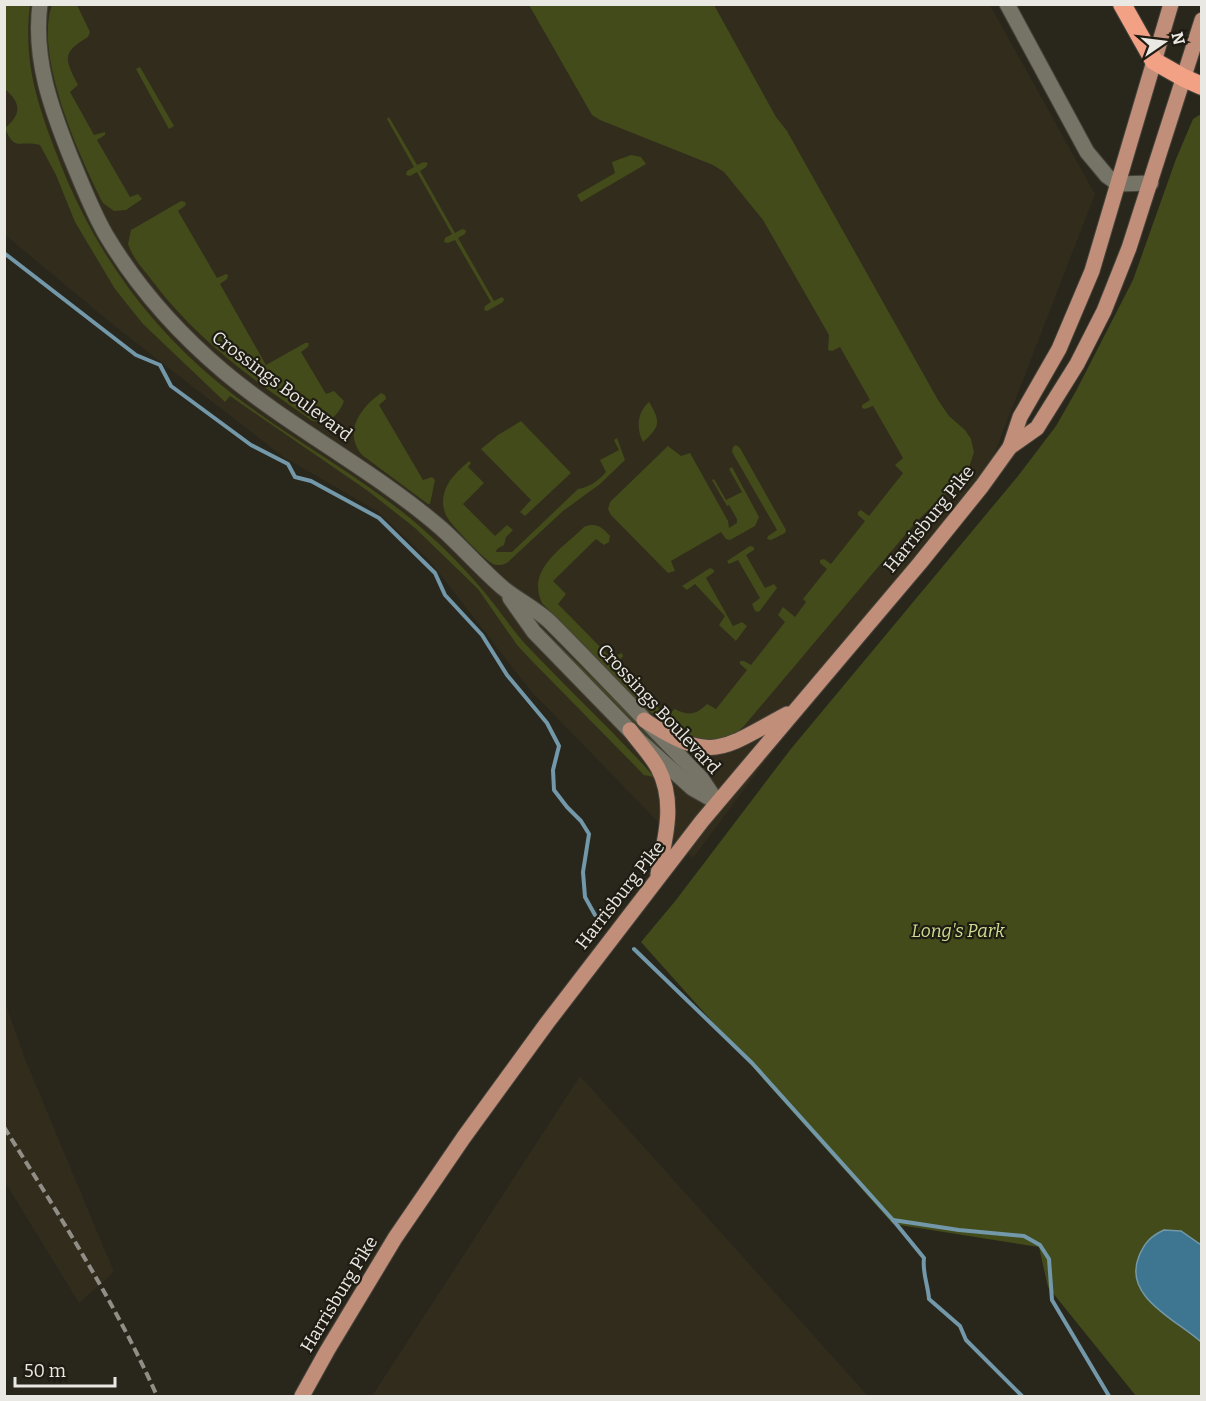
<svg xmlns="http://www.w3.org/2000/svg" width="1206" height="1401" viewBox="0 0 1206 1401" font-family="Bitter,serif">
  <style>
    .built { fill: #312c1c }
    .green { fill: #434b1a }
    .water { fill: #3e7590; stroke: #7298a9; stroke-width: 1.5 }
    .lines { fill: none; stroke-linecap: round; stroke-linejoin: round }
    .stream { stroke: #7298a9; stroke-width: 4 }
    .minor-casing { stroke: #45433b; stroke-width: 17 }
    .tertiary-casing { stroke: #45433b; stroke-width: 17 }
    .primary-casing { stroke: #45433b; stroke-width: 17 }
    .motorway-casing { stroke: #45433b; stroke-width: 20 }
    .minor { stroke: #767367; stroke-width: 15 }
    .tertiary { stroke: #767367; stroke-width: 15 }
    .primary { stroke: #c18f79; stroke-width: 15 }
    .motorway { stroke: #f3a185; stroke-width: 18 }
    .rail { stroke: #908e86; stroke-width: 4; stroke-dasharray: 9 4.5; stroke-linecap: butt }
    .labels { text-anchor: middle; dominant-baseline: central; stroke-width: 4.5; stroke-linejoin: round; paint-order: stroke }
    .street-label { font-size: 18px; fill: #eae8e2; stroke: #1f1c13 }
    .park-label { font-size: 18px; font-style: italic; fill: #cfde90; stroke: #1f1c13 }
  </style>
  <rect width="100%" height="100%" fill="#29261c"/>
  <!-- built -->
  <g class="built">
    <path d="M4,5H990L1095,194L982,486L868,623L693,858L530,690L429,560L377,511L282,456L117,328L5,235Z"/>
    <path d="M4,999L25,1059L114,1272L79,1303L5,1182Z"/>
    <path d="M580,1076L868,1396H372Z"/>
  </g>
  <!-- green -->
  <g class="green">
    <path d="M5,5H30C23,61 37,103 57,155C91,245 145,323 220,384C280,433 350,469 410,518C435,539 459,562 480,587C497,606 511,629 528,647C556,676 584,704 612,732C626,747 641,761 654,777L644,775L533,662L517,645L478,589L415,528L368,491L230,396L225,402L143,324L115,289L75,222L56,175L40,145C18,140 15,152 5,128C22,114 21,103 5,89Z"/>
    <path d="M52,5H77L90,32L88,37C61,53 65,59 78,85L70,92L94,135L105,132V135L97,140L130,197L138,194L142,199L126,210L114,211L103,203C79,156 34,55 52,5Z"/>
    <path d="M529,5H714L776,117L787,131L938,400L949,416L965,430L971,439L974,452L969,468L954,486L916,522L744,726L734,735L720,740L702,742L670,728L639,703L542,603C526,569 562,549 584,527C596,522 602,527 610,536L609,542L604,545L596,539L553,581L566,594L558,604L612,659L619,654L622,653L623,656L617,664L666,716L675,709C688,716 696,715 707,704L716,709L747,670L740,664V661H744L751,665L785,622L778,615L783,607L795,617L806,602L803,599L827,569L820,563V560L824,559L831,564L865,521L858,515V512L861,510L869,516L903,473L895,465L903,458L873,406L865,409L862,408V405L870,400L840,347L832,351L828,350L829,335L763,220L724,172L713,165L600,120L592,115Z"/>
    <path d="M140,67L174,126L169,129L136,69Z"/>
    <path d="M1201,114V1396H1136L1048,1287L1039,1247L893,1224L641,942L676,900L790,750L1018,476L1056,426L1076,391L1133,280L1176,159L1193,119Z"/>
    <path d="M389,117L417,165L424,162L428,163L426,167L420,171L455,233L462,229L466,230L465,234L458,238L494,301L502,297L504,299L503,302L487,311L484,310L485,306L491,302L455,240L448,243L444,242L445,238L452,234L417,172L410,176L406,175L407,171L414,167L387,119Z"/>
    <path d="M631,155L641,157L646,164L581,202L577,195L615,173L612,162Z"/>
    <path d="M181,201L185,202L186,205L178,211L217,278L226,274L228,275L227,279L220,284L266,365L305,343H309L308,347L301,352L326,394L334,391L344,401C339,415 327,427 311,420C253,380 197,340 154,283C145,271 133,259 128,244L131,230Z"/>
    <path d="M381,393L385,395L386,399L379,405L423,480L432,477L435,480L430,504H428L362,455C343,432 360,408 381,393Z"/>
    <path d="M649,402C661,422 660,427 643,442C636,428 637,413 649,402Z"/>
    <path d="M521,421L571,473L525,516L520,512L531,500L481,449L498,435Z"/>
    <path d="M617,438L625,460L600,484L563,511L507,563C503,565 498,566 493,564C486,561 451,525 447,517C443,510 442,502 444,494C447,480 459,470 469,461L471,463L468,467L484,483L463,504L495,536L507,525L513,530L506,537L504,545L497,549L496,552H512L578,489C590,487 598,481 606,472L600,460L619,450L614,440Z"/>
    <path d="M736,445L740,448L786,530L785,533L771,540L767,539L768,536L777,530L732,452L733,447Z"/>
    <path d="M668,446L681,456L690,453L728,521L729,528L737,523V519L729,505L727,506L712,480L714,479L726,500L742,492L729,469L732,467L759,517L755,526L730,540L726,539L721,532L671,561L675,571L668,573L611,515L608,509L610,502Z"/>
    <path d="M750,546L754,547V550L746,555L765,588L774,584L777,588L759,612L755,611L752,604L760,598L738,560L729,564L727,561Z"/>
    <path d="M710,568L714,570V572L706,578L733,626L742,622L747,626L736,641L719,625L725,616L695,584L687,590L682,586Z"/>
    <path d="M542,628L681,766L679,768L542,629Z"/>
  </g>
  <!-- water -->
  <path class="water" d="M1164,1230L1181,1231L1201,1245V1342C1177,1320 1122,1297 1139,1256C1145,1242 1151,1236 1164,1230Z"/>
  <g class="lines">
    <!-- stream -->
    <g class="stream">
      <path d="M4,253L136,355L160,365L171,386L251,445L288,464L295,477L311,481L379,518L435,573L445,595L482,635L507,675L547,723L559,746L553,770L554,790L567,807L581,821L589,834L583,872L585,897L595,915"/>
      <path d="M634,949L752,1063L893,1220L924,1258C922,1272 928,1285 929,1299L960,1326L966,1340L1022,1396"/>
      <path d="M893,1220L959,1230L1024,1236L1040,1245L1049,1259L1052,1300L1109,1396"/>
    </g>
    <!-- minor casing -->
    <g class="minor-casing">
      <g id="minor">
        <path d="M40,4C33,59 51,108 71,158C82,184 92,211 106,235C137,287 177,332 223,371C292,429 374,470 442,529C463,548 482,570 503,588C518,600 536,609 550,622C601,673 650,726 701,778L717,802"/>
        <path d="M510,598L534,632L640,741L692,788L713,800"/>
      </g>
    </g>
    <!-- tertiary casing -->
    <g class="tertiary-casing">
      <path id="tertiary" d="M1007,4L1087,152L1107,176L1118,184L1151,183"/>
    </g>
    <!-- primary casing -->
    <g class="primary-casing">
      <g id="primary">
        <path d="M1010,447L1037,428L1077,364L1104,311L1129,248L1202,20"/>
        <path d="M644,720C713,764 720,750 787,714"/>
        <path d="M630,730C639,743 651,755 658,768C676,802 665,839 658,874"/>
        <path d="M302,1396L327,1351L395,1238L464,1137L547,1023L702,821L920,563L982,486L1010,447L1020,417L1059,349L1092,271L1171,4"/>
      </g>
    </g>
    <!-- motorway casing -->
    <g class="motorway-casing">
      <path id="motorway" d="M1122,4L1154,61L1184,78L1202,86"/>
    </g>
    <!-- minor -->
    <use href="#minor" class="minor"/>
    <!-- tertiary -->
    <use href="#tertiary" class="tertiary"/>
    <!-- primary -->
    <use href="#primary" class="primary"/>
    <!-- motorway -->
    <use href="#motorway" class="motorway"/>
    <!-- rail -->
    <path class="rail" d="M4,1127C59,1215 115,1302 157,1396"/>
  </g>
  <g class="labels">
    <!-- street labels -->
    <g class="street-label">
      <text transform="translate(282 386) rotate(37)">Crossings Boulevard</text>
      <text transform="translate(929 519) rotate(-51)">Harrisburg Pike</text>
      <text transform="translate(659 709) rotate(47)">Crossings Boulevard</text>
      <text transform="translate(620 895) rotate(-52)">Harrisburg Pike</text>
      <text transform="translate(339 1294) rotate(-59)">Harrisburg Pike</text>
    </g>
    <!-- park labels -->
    <g class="park-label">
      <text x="958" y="931">Long's Park</text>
    </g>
  </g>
  <!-- border -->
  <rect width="1206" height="1401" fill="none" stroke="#eae8e2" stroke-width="12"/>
  <!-- north arrow -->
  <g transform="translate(1164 42) rotate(76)" stroke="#1f1c13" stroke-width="4.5" paint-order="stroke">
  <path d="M0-4.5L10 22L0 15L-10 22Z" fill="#eae8e2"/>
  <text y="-9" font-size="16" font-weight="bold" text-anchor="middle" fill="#eae8e2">N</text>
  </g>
  <!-- scale -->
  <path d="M15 1377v9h100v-9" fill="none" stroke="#eae8e2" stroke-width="3"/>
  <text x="24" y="1377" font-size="18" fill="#eae8e2" stroke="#1f1c13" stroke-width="4.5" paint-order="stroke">50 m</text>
</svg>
